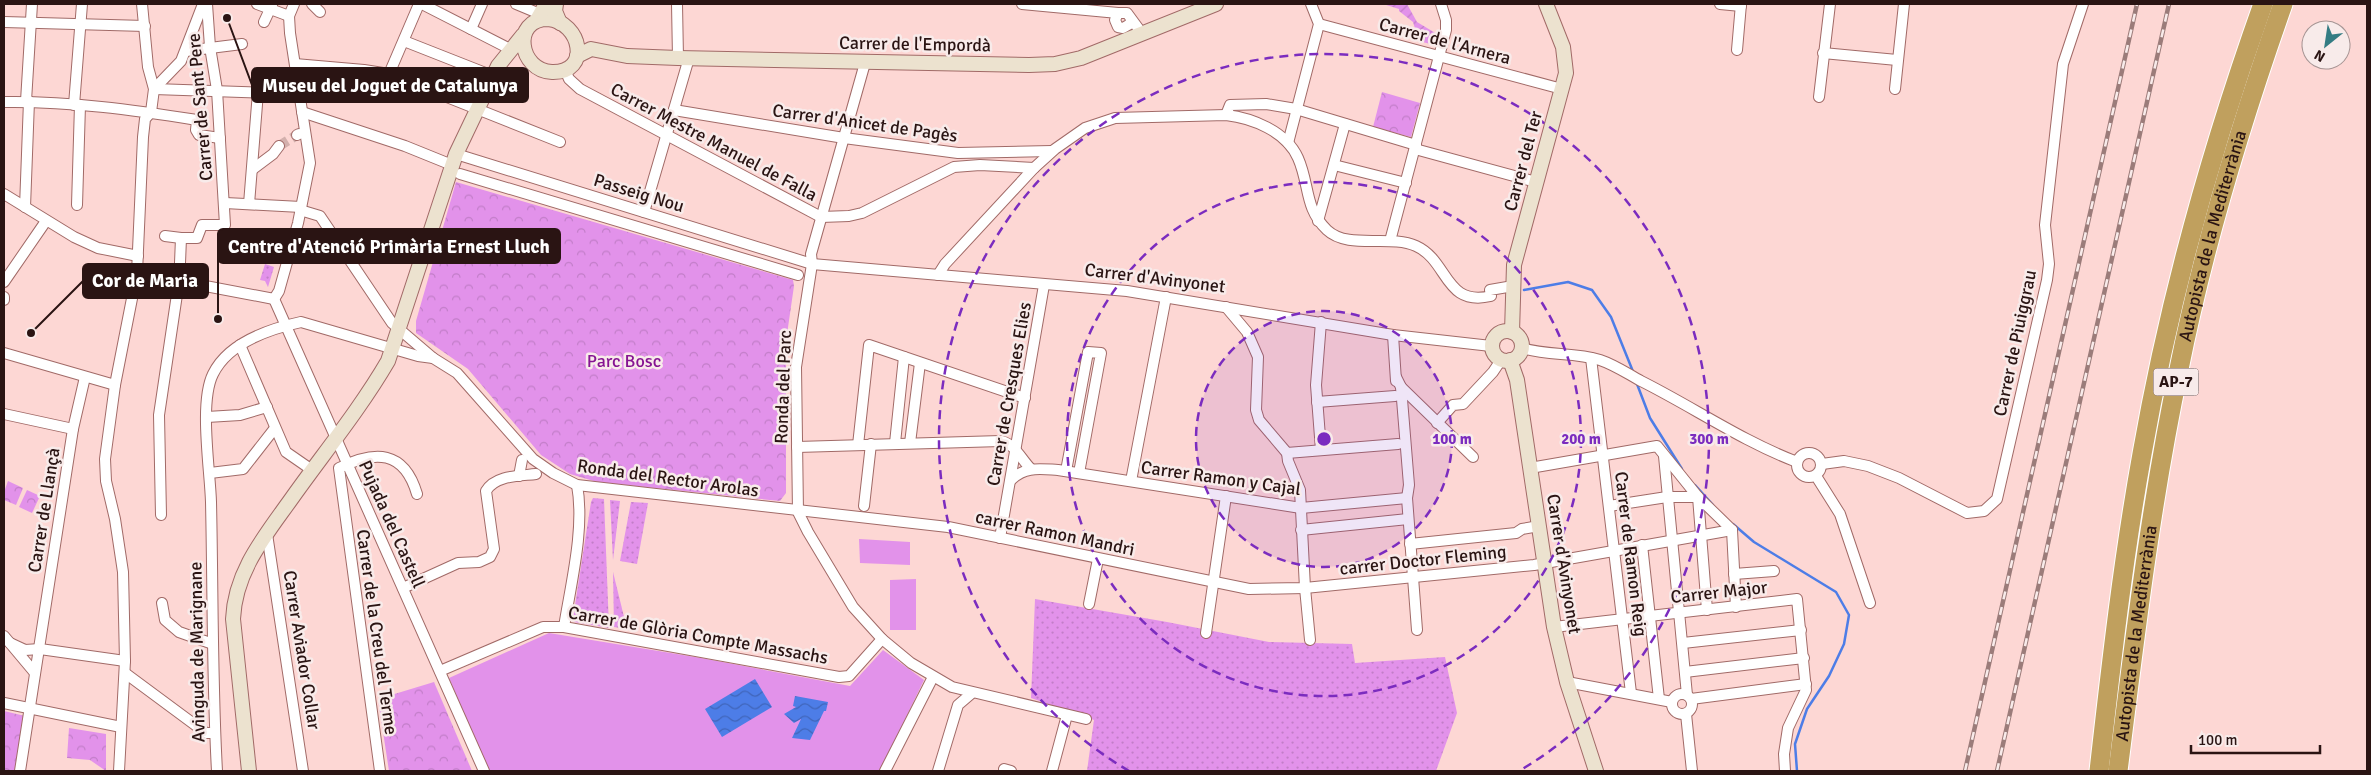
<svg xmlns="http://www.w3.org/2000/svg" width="2371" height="775" viewBox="0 0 2371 775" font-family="Signika,sans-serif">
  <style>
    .grass { fill: url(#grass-dots) }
    .forest { fill: url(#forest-crowns) }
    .garden { fill: url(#garden-furrows) }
    .pitch { fill: #e292ea }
    .water { fill: url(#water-waves) }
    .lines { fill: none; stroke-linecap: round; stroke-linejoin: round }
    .stream { stroke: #4d7de7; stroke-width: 2.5 }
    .street-tunnel { stroke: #d3b0ad; stroke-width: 10; stroke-dasharray: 10 5; stroke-linecap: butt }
    .street-casing { stroke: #a16a67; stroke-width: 12 }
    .secondary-casing { stroke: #a16a67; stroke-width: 16 }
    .highway-casing { stroke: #fff; stroke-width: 21 }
    .street { stroke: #fff; stroke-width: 10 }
    .secondary { stroke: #ece2cf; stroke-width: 14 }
    .highway { stroke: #c0a05e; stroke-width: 19 }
    .rail-casing { stroke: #9b7c7a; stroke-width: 4.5 }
    .rail { stroke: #f8ebea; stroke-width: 2.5; stroke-dasharray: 8; stroke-linecap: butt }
    .ring { fill: none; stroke: #7b2cbf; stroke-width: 2.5; stroke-dasharray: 9 6 }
    .labels { text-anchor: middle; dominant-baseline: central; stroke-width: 5; stroke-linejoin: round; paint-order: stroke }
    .shield { fill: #f8ebea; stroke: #685454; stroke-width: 1 }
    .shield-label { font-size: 16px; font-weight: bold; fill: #2a1413 }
    .street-label { font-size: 18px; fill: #2a1413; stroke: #f8ebea }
    .park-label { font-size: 18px; fill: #861492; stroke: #f8ebea }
    .centre { fill: #7b2cbf; stroke: #f8ebea; stroke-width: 2.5 }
    .ring-label { font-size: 15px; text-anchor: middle; font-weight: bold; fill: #7b2cbf; stroke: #f8ebea; stroke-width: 5; stroke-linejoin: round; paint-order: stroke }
    .leader { fill: none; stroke: #2a1413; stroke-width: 2 }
    .callout-dot { fill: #2a1413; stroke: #f8ebea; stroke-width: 2 }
    .callout { fill: #2a1413; stroke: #2a1413; stroke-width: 2 }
    .callout-label { font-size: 19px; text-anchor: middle; font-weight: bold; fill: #fff }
  </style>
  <defs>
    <pattern id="grass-dots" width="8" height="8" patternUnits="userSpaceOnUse" patternTransform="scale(1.25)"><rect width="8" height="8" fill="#e292ea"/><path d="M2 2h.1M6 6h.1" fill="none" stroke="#c27dc8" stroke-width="1.8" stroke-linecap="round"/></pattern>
    <pattern id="forest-crowns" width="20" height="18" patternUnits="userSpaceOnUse" patternTransform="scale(1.25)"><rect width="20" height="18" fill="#e292ea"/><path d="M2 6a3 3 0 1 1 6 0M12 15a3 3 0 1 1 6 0" fill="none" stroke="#c27dc8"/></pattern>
    <pattern id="garden-furrows" width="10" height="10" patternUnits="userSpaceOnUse" patternTransform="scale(1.25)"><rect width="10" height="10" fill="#e292ea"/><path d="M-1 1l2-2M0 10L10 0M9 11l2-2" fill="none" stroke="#c27dc8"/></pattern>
    <pattern id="water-waves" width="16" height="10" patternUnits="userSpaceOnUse" patternTransform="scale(1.25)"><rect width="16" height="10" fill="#4d7de7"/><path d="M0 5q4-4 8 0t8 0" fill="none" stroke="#4065ba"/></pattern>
  </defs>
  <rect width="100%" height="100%" fill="#fdd7d4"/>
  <!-- grass -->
  <g class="grass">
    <path d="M265,264L274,267L268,287L265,281L260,280Z"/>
    <path d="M593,498L604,499L609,628L574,622L573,618L591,502Z"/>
    <path d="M610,500L620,501L613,560Z"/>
    <path d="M631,502L648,503L637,564L620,561Z"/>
    <path d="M613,572L627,629L614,627Z"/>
    <path d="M1035,599L1167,622L1269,642L1352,644L1355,663L1445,657L1457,713L1436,771H1087L1094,720L1031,698Z"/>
  </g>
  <!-- forest -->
  <g class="forest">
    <path d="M1382,92L1420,103L1411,137L1373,127Z"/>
    <path d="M456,182L793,280L794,286L786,341V493L780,501L597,482L570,474L541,455L468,369L416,333V321Z"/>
    <path d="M8,481L23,488L16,505L4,500V492Z"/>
    <path d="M27,490L40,496L32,513L19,507Z"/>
    <path d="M434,682L472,771H389L378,699Z"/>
    <path d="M4,711L25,716L16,771H4Z"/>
    <path d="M69,728L106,734V771L90,760L67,758Z"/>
  </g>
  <!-- garden -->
  <path class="garden" d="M1383,4H1407L1417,22L1437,34L1434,45L1419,41L1413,22L1399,11V9Z"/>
  <!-- pitch -->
  <g class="pitch">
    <path d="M859,539L910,542V565L860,563Z"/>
    <path d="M916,579V630H890V580Z"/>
    <path d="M549,633L701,658L850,686L883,650L924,680L880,771H488L449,678Z"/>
  </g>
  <!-- water -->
  <g class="water">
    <path d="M755,679L772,707L722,737L705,709Z"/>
    <path d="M795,696L828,702L826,711H824L810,740L792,738L801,719L794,723L784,714L796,707L793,706Z"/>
  </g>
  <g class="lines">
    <!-- stream -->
    <g class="stream">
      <path d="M1524,290L1568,282L1592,290L1611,317L1634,374"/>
      <path d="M1637,384L1650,418L1682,469"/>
      <path d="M1695,485L1713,505"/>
      <path d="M1733,524L1754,542L1836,592L1849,615L1844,644L1829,676L1807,709L1795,744L1797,771"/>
    </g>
    <!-- street-tunnel -->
    <path class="street-tunnel" d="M279,146L297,135"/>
    <!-- street casing -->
    <g class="street-casing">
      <g id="street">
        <path d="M257,4L289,16"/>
        <path d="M312,4L320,12"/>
        <path d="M422,4L510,49"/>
        <path d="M516,4L540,14"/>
        <path d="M677,4L678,58"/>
        <path d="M1022,4L1118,13"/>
        <path d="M1720,4L1741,6"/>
        <path d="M1131,20L1130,24L1123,28L1118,27L1115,20L1118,13H1127L1138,28L1141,35"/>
        <path d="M4,22L145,26"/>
        <path d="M264,22L272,5"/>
        <path d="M1319,24L1562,89"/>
        <path d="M471,29L482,4"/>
        <path d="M404,41L493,76"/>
        <path d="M1737,50L1741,4"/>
        <path d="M186,51L242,44"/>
        <path d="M1823,53L1897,60"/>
        <path d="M865,63L811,254L812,264L796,367L798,512L808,532L853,607L882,639L911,663L952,687L1086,719"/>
        <path d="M295,64L364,70L389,74L560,142"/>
        <path d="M565,70L569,79L580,89L821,217L849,216L862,213L954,167L980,165L1034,168"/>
        <path d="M389,74L419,4"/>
        <path d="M154,89L299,94"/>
        <path d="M154,89L181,61L203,4"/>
        <path d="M1895,89L1904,4"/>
        <path d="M1819,97L1830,4"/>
        <path d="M26,101L32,4"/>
        <path d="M4,102C69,101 134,110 197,120L196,130L199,135L220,138"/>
        <path d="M74,105L82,4"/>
        <path d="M674,110L844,138L958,153L1052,151"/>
        <path d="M302,112L405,146L452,165"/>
        <path d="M1226,115L1230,105L1266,104L1296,109L1416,145"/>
        <path d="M297,135L299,134"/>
        <path d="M1288,143L1319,24L1311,4"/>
        <path d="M1415,149L1536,182"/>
        <path d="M456,154L812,264L1127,291L1393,335L1491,346"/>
        <path d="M1334,165L1406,183"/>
        <path d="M253,169L273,154L279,146"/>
        <path d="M460,174L798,275"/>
        <path d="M4,194L74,237L98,248L138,256"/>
        <path d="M225,203L301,207"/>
        <path d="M249,204L258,92"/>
        <path d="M77,205L80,105"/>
        <path d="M25,207L29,101"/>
        <path d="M300,210L320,216L392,323L433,358L457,373L533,459L553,473L577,485L948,527L1249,589L1305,588L1534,565L1732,530"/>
        <path d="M644,212L689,58"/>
        <path d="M1318,221L1345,124"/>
        <path d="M165,236L181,238"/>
        <path d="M1390,241L1446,30V20L1441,4"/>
        <path d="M180,263L181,238H197L202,225H225L217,90L210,47L207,4"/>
        <path d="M137,273L274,299"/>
        <path d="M938,275L945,264L1034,168L1055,149L1085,128L1115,118L1226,115C1252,118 1286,131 1298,158C1310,185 1304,208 1327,230C1348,250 1390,234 1416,246C1449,261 1444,307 1491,296L1490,290L1513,286"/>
        <path d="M4,282L46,221"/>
        <path d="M4,297V300"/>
        <path d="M274,299L484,771"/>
        <path d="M274,299L279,291L298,223L310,163L290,33L289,16L294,4"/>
        <path d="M1226,307L1247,332L1258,357L1256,410L1259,420L1287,453L1288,461L1300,490L1305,588L1310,640"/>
        <path d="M1393,335L1396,381"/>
        <path d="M240,345L286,452L312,470"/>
        <path d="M1522,348C1547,356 1574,352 1600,360C1615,365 1628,374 1641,381C1693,407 1742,441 1797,462"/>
        <path d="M4,353L115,385"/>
        <path d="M1591,358L1631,693"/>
        <path d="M1396,377L1401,387L1409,485L1407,498L1417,630"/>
        <path d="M1401,387L1473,457"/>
        <path d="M1317,402L1395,396"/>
        <path d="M4,414L73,429"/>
        <path d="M207,417L240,415L267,407"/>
        <path d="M1437,423L1453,405L1463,404L1493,372L1501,360"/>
        <path d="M895,443L904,357"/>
        <path d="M910,443L920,363"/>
        <path d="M858,445L869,345L1025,398"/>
        <path d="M797,447L1001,441C1015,444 1021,459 1031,469"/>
        <path d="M1321,450L1316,385L1321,322"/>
        <circle cx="1809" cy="465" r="12"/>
        <path d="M1287,453L1398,444"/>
        <path d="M1664,456L1687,695"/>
        <path d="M1822,464L1844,461L1868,466L1899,478L1967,513L1984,511L1997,499L2047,280L2049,264L2045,225L2063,64L2083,4"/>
        <path d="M1530,468L1657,446L1698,497L1732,530"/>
        <path d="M1066,471L1088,352L1101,353L1079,473"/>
        <path d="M210,473L243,469L275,428"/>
        <path d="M519,476L522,460"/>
        <path d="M1816,476L1840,514L1870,603"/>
        <path d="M1011,480C1025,466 1040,469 1058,470L1301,508L1407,498"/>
        <path d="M1131,481L1166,297"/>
        <path d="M864,506L871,444"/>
        <path d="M1609,506L1667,497H1698L1707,610"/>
        <path d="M161,515L159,415L179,281"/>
        <path d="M1301,530L1408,519"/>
        <path d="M1732,530L1736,607"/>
        <path d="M267,534L303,771"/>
        <path d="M1000,538L1044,285"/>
        <path d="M1410,544L1516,533L1522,529L1539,526"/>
        <path d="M1642,545L1659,699"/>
        <path d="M1734,574L1774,571"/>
        <path d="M403,588L458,563L479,562L490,557L494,549L486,491C495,475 520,476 536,474"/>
        <path d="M162,603L165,620L179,632L213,644"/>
        <path d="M1089,604L1098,559"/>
        <path d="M564,627C571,583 585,528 577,485"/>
        <path d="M1554,627L1797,599L1806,690L1788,728L1784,754L1785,771"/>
        <path d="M1206,633L1226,496"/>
        <path d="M4,636L35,673"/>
        <path d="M10,643L25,650L40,649L125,661"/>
        <path d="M1683,643L1801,630"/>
        <path d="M440,671L543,627H564L839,677L849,676L882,639"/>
        <path d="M1685,672L1804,658"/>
        <path d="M125,673L206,733H215"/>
        <path d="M1567,682L1672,702"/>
        <circle cx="1682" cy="704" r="10"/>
        <path d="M1691,699L1806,684"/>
        <path d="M4,703L121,727"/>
        <path d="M1686,714L1692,771"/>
        <path d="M1004,769L1011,771"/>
        <path d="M20,771L73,429L85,377"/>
        <path d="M119,771L125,661L123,572L115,519L106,481L105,459L115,385L137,273L143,137L145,119L151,112L154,89L148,67L142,4"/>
        <path d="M217,771C212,682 213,592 211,502C210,469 199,402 213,374C228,343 269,329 301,322L418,356L433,358"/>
        <path d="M380,771L339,468C375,450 404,450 417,494"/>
        <path d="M885,771L933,677"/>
        <path d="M938,771L958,705L972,693"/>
        <path d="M1052,771L1067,715"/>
      </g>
    </g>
    <!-- secondary casing -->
    <g class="secondary-casing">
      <g id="secondary">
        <path d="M556,4L555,11L560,23"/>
        <path d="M548,19C581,22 592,73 552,72C519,71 511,19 548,19Z"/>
        <path d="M537,20L546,4"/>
        <path d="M577,56L591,49L627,56L678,58L1029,65L1055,64L1081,58L1216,4"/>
        <circle cx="1507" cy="346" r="15"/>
        <path d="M1512,332L1514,265L1566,73L1563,47L1546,4"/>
        <path d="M1510,360L1517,380L1554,627L1567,682L1596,771"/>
        <path d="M249,771L233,619C235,571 265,536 292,498C324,453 360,409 388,361L456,154L498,66L523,35"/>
      </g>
    </g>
    <!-- highway casing -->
    <g class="highway-casing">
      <g id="highway">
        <path d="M2099,771C2111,665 2123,559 2142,454C2169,300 2211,150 2263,4"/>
        <path id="s1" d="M2118,771C2135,636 2151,502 2179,369C2204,244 2241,123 2283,4"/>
      </g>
    </g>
    <!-- street -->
    <use href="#street" class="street"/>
    <!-- secondary -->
    <use href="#secondary" class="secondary"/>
    <!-- highway -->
    <use href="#highway" class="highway"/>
    <!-- rail casing -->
    <g class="rail-casing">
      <g id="rail">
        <path d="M1965,771L2137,4"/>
        <path d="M1997,771L2169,4"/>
      </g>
    </g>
    <!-- rail -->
    <use href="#rail" class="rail"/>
  </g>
  <!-- distance rings -->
  <circle cx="1324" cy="439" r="128" fill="#7b2cbf" fill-opacity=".12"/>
  <g class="ring">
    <circle cx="1324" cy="439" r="128"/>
    <circle cx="1324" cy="439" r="257"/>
    <path d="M1129 771A385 385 0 1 1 1519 771"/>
  </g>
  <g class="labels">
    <!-- shield labels -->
    <rect class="shield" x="2153.5" y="368.5" width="45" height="27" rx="4"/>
    <g class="shield-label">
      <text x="2176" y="382">AP-7</text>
    </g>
    <!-- street labels -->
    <g class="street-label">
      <text transform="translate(1445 41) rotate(15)">Carrer de l'Arnera</text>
      <text transform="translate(915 44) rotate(1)">Carrer de l'Empordà</text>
      <text transform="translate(200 107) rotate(-95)">Carrer de Sant Pere</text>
      <text transform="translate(865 123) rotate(8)">Carrer d'Anicet de Pagès</text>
      <text transform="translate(714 142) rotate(28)">Carrer Mestre Manuel de Falla</text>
      <text transform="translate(1523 161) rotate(-75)">Carrer del Ter</text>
      <text transform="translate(639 193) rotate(17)">Passeig Nou</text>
      <text stroke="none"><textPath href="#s1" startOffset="544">Autopista de la Mediterrània</textPath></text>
      <text transform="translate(1155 278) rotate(7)">Carrer d'Avinyonet</text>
      <text transform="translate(2015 343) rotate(-78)">Carrer de Piuiggrau</text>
      <text transform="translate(783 387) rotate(-88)">Ronda del Parc</text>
      <text transform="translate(1009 394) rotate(-80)">Carrer de Cresques Elies</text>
      <text transform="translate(668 478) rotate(8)">Ronda del Rector Arolas</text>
      <text transform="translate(1221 478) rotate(8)">Carrer Ramon y Cajal</text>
      <text transform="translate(44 510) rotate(-81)">Carrer de Llançà</text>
      <text transform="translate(392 524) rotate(66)">Pujada del Castell</text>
      <text transform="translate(1055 533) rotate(12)">carrer Ramon Mandri</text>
      <text transform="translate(1631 554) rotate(83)">Carrer de Ramon Reig</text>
      <text transform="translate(1423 560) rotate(-6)">carrer Doctor Fleming</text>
      <text transform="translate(1564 564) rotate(81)">Carrer d'Avinyonet</text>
      <text transform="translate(1719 592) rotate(-6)">Carrer Major</text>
      <text transform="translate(377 632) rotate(82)">Carrer de la Creu del Terme</text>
      <text stroke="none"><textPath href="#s1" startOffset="139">Autopista de la Mediterrània</textPath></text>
      <text transform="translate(698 635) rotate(10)">Carrer de Glòria Compte Massachs</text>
      <text transform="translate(302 650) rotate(81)">Carrer Aviador Collar</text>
      <text transform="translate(197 652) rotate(-91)">Avinguda de Marignane</text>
    </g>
    <!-- park labels -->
    <g class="park-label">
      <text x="624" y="361">Parc Bosc</text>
    </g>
  </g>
  <circle cx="1324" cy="439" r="8" class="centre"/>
  <g class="ring-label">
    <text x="1452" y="444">100 m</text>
    <text x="1581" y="444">200 m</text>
    <text x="1709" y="444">300 m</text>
  </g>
  <!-- callouts -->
  <path class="leader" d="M227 18L252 85M218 319L218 246M31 333L83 281"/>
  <g class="callout-dot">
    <circle cx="227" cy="18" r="5"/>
    <circle cx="218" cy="319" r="5"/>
    <circle cx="31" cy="333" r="5"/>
  </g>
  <g class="callout">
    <rect x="252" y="68" width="276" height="34" rx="5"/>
    <rect x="218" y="229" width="342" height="34" rx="5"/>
    <rect x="83" y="264" width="125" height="34" rx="5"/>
  </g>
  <g class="callout-label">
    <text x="390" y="92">Museu del Joguet de Catalunya</text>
    <text x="389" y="253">Centre d'Atenció Primària Ernest Lluch</text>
    <text x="145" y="287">Cor de Maria</text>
  </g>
  <!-- border -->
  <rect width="2371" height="775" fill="none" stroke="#2a1413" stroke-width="10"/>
  <!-- north arrow -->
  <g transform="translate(2326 45) rotate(210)"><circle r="24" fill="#f8ebea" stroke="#a69594"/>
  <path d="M0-4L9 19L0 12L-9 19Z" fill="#347c83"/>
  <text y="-8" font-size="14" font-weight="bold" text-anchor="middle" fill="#2a1413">N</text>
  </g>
  <!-- scale -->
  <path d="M2191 745v8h129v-8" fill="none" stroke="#2a1413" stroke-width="2.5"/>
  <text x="2198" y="745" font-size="15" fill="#2a1413" stroke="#f8ebea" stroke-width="4" paint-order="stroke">100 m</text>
</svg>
